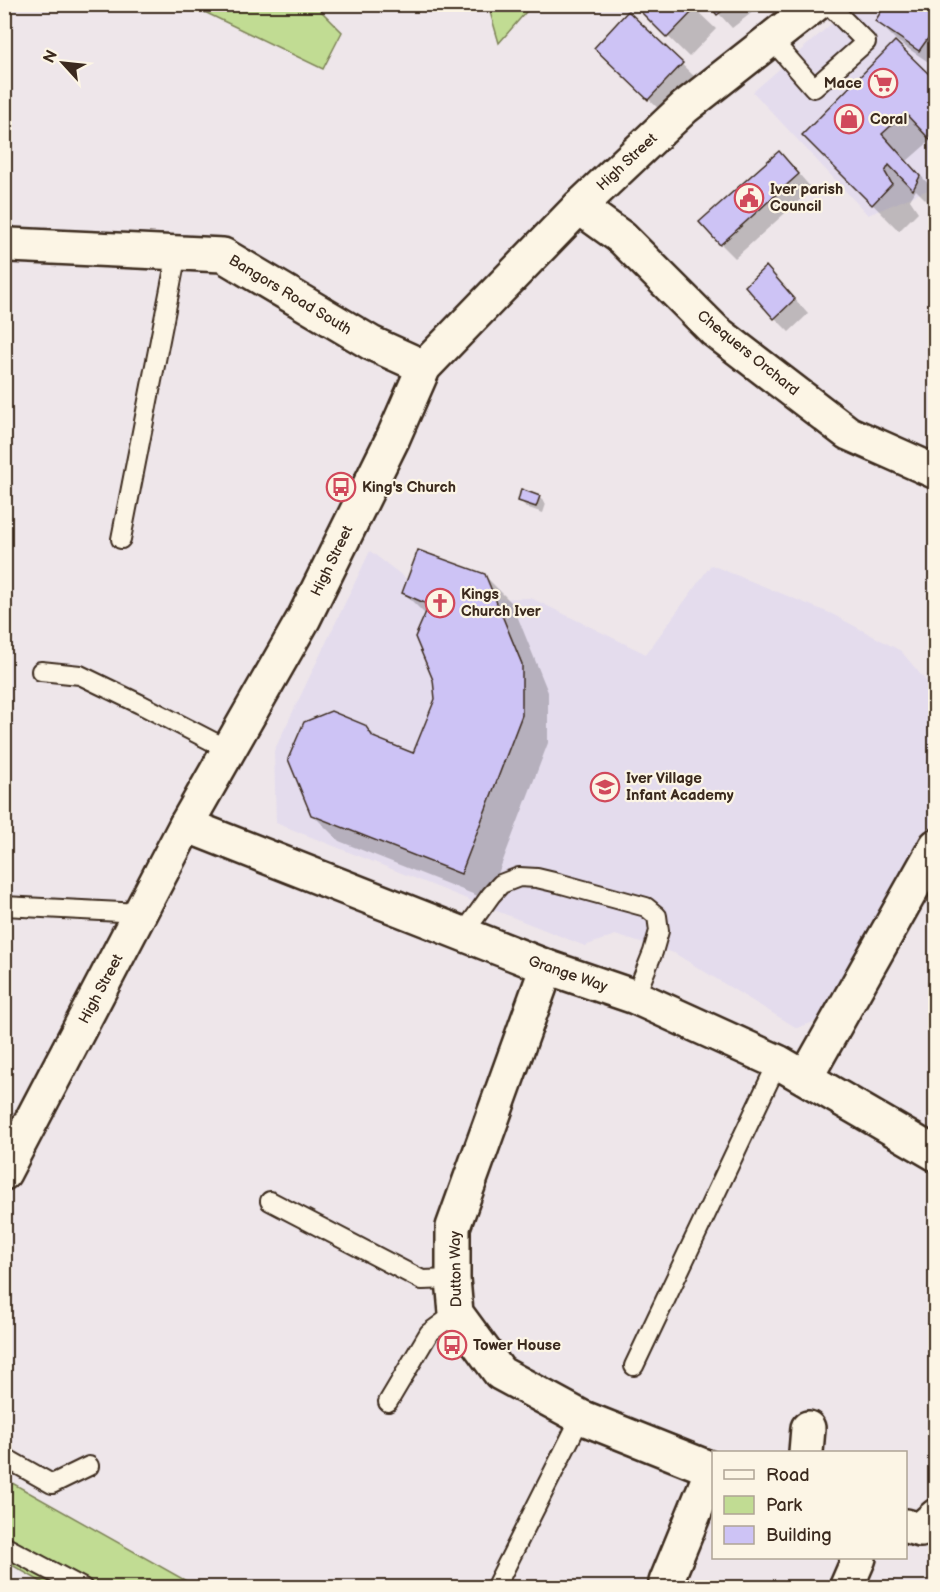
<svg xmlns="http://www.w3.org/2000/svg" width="940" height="1592" viewBox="0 0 940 1592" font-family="'Balsamiq Sans',sans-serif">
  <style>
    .built { fill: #e4dced }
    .green { fill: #c1dc93; stroke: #7e8358; stroke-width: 1.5 }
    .shadow { fill: #0003 }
    .building { fill: #cdc3f5; stroke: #3b2a1e; stroke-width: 1.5 }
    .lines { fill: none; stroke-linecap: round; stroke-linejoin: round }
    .lane-casing { stroke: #3b2a1e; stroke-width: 22 }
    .street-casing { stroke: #3b2a1e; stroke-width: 38 }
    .secondary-casing { stroke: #3b2a1e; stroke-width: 38 }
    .lane { stroke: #fcf5e5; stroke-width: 18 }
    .street { stroke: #fcf5e5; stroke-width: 33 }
    .secondary { stroke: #fcf5e5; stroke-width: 33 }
    .labels { text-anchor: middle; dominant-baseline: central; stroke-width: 4.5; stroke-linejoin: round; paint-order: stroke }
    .poi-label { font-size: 15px; font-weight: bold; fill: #3b2a1e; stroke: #fcf5e5; text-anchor: start }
    .street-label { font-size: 15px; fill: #3b2a1e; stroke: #fcf5e5 }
  </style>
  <rect width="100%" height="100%" fill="#eee6ea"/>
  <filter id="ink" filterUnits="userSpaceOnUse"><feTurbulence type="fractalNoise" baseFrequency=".0167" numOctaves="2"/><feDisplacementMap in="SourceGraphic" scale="12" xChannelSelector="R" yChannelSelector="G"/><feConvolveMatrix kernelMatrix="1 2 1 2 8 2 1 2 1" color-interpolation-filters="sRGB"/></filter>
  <g filter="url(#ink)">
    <!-- built -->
    <g class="built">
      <path d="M853,5H935V187L868,215L753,92Z"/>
      <path d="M370,551L408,580L403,593L429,605L495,599L531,598L646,654L711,565L832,614L901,651L935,692V830L833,1015L797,1028L674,953L615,935L585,946L276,823L274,751Z"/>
    </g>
    <!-- green -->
    <g class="green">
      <path d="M190,5H315L342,32L323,69Z"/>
      <path d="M488,5L532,4V5L499,43Z"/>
      <path d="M5,1479L197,1587H50L5,1561Z"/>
    </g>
    <!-- shadow -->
    <g class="shadow">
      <path d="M635,4H701L697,11L716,29L689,57Z"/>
      <path d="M710,4H763L732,28Z"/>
      <path d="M936,4V67L897,41L877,21Z"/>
      <path d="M628,13L696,78L663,113L610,62Z"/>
      <path d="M895,43L931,140L907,161L936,192V210L916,190L910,200L918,212L899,231L804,135Z"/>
      <path d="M793,167L812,189L735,258L721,244Z"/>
      <path d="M780,282L808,314L789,332L775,318Z"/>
      <path d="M539,497L546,504L543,513L526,507L520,500Z"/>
      <path d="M484,575L512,603L548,692V743L488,900L339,841L312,814L365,726L380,741L414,755L436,699L426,615L404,593Z"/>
    </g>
    <!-- building -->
    <g class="building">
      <path d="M633,4H693L696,8L667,38Z"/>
      <path d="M708,4H731L717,15Z"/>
      <path d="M886,4H936V27L919,51L875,21Z"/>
      <path d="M628,11L683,63L648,100L594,48Z"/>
      <path d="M895,41L936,81V146L905,113L882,134L920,176L913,190L889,165L885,172L892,184L872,205L802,135Z"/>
      <path d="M779,151L799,174L720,245L699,222Z"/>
      <path d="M766,266L795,299L774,319L745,286Z"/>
      <path d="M521,489L540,496L536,507L518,501Z"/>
      <path d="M418,550L485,574L522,664V715L461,874L311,815L288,759L304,722L331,711L365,725L373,737L413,753L435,699L433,680L415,637L429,605L402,593Z"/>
    </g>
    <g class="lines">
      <!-- lane casing -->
      <g class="lane-casing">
        <g id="lane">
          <path d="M772,40L814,88L866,42L828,4"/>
          <path d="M121,539L177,253"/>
          <path d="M41,671L80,675L140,704L229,750"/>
          <path d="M4,906L140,913"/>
          <path d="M463,934L491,895L501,884L519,877L537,878L558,883L646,907L657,916L659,931L653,952L635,997"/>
          <path d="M270,1201L422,1280L453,1279"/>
          <path d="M634,1366L778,1062"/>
          <path d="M388,1402L429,1333L456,1313"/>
          <path d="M4,1457L52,1484L89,1466"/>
          <path d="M4,1546L83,1588"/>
          <path d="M495,1588L581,1417"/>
        </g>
      </g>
      <!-- street casing -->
      <g class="street-casing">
        <g id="street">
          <path d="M579,207L622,238L715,331L848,433L936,472"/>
          <path d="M186,825L547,967L635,997L778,1062L936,1154"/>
          <path d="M547,967L453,1227V1279L456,1313L500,1373L581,1417L714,1470"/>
          <path d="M806,1077L936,846"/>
          <path d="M806,1452L808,1428"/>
          <path d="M906,1526L920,1530L936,1516"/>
          <path d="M666,1582L712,1470"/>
          <path d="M846,1588L859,1558"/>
        </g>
      </g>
      <!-- secondary casing -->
      <g class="secondary-casing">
        <g id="secondary">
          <path d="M4,242L10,245L223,255L371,343L424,367"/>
          <path d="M4,1173L186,825L304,618L393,438L424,367L579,207L685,107L816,4"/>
        </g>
      </g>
      <!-- lane -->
      <use href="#lane" class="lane"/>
      <!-- street -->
      <use href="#street" class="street"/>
      <!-- secondary -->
      <use href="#secondary" class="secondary"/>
    </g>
  </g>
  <!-- icons -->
  <defs>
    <g id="supermarket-ring" transform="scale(1.5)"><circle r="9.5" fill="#fcf5e5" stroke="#d1495b" stroke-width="1.5"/><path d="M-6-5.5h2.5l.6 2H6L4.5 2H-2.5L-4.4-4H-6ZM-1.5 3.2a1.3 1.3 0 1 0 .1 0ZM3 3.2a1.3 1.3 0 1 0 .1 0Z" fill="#d1495b"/></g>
    <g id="shop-ring" transform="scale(1.5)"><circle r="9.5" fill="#fcf5e5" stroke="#d1495b" stroke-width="1.5"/><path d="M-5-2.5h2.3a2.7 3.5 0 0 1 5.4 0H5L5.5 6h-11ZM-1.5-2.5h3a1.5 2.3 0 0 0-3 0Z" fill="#d1495b"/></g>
    <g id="civic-ring" transform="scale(1.5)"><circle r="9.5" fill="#fcf5e5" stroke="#d1495b" stroke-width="1.5"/><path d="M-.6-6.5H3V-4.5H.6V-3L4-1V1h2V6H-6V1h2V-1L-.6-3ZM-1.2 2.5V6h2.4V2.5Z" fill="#d1495b"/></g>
    <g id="bus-ring" transform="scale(1.5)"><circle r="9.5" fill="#fcf5e5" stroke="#d1495b" stroke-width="1.5"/><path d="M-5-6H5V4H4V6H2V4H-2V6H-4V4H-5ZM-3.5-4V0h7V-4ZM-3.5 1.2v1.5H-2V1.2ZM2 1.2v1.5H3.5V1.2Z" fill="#d1495b"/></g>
    <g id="church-ring" transform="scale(1.5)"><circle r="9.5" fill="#fcf5e5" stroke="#d1495b" stroke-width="1.5"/><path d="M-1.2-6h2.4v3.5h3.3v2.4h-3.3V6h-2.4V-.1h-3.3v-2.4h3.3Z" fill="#d1495b"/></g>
    <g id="school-ring" transform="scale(1.5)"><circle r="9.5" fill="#fcf5e5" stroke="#d1495b" stroke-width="1.5"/><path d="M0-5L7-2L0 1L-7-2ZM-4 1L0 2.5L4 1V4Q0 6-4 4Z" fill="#d1495b"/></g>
  </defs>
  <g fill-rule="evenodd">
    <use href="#supermarket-ring" x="883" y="83"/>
    <use href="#shop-ring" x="849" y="119"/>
    <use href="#civic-ring" x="749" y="198"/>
    <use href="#bus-ring" x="341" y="487"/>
    <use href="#church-ring" x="440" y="603"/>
    <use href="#school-ring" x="605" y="787"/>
    <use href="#bus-ring" x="452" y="1345"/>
  </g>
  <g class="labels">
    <!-- poi labels -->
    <g class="poi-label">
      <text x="862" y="83" text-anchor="end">Mace</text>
      <text x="870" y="119">Coral</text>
      <text x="770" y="189">Iver parish<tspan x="770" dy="17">Council</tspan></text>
      <text x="362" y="487">King's Church</text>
      <text x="461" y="594">Kings<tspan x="461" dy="17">Church Iver</tspan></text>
      <text x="626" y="778">Iver Village<tspan x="626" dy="17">Infant Academy</tspan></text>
      <text x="473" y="1345">Tower House</text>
    </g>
    <!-- street labels -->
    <g class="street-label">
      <text transform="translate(627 162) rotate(-43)">High Street</text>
      <text transform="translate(290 295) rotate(31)">Bangors Road South</text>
      <text transform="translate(748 353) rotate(39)">Chequers Orchard</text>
      <text transform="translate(332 561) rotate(-64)">High Street</text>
      <text transform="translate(568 974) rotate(19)">Grange Way</text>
      <text transform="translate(101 989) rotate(-62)">High Street</text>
      <text transform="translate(456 1269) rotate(-91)">Dutton Way</text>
    </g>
  </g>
  <!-- margin -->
  <rect width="940" height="1592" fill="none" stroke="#fcf5e5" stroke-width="24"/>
  <rect x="12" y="12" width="916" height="1568" fill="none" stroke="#3b2a1e" stroke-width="2" filter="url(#ink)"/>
  <!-- legend -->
  <rect x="712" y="1451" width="195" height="108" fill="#fcf5e5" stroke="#afa495" stroke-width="1.5"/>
  <rect x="724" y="1470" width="30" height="9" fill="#fcf5e5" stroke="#afa495" stroke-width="1.5"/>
  <text x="766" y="1481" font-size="18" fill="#3b2a1e">Road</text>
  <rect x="724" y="1496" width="30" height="18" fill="#c1dc93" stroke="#afa495" stroke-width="1.5"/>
  <text x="766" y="1511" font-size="18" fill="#3b2a1e">Park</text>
  <rect x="724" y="1526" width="30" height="18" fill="#cdc3f5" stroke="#afa495" stroke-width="1.5"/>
  <text x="766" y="1541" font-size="18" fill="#3b2a1e">Building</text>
  <!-- north arrow -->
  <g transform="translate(63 63) rotate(297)" stroke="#fcf5e5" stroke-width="4.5" paint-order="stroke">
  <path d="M0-4.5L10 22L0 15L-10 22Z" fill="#3b2a1e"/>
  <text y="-9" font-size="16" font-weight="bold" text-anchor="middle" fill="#3b2a1e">N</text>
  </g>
</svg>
